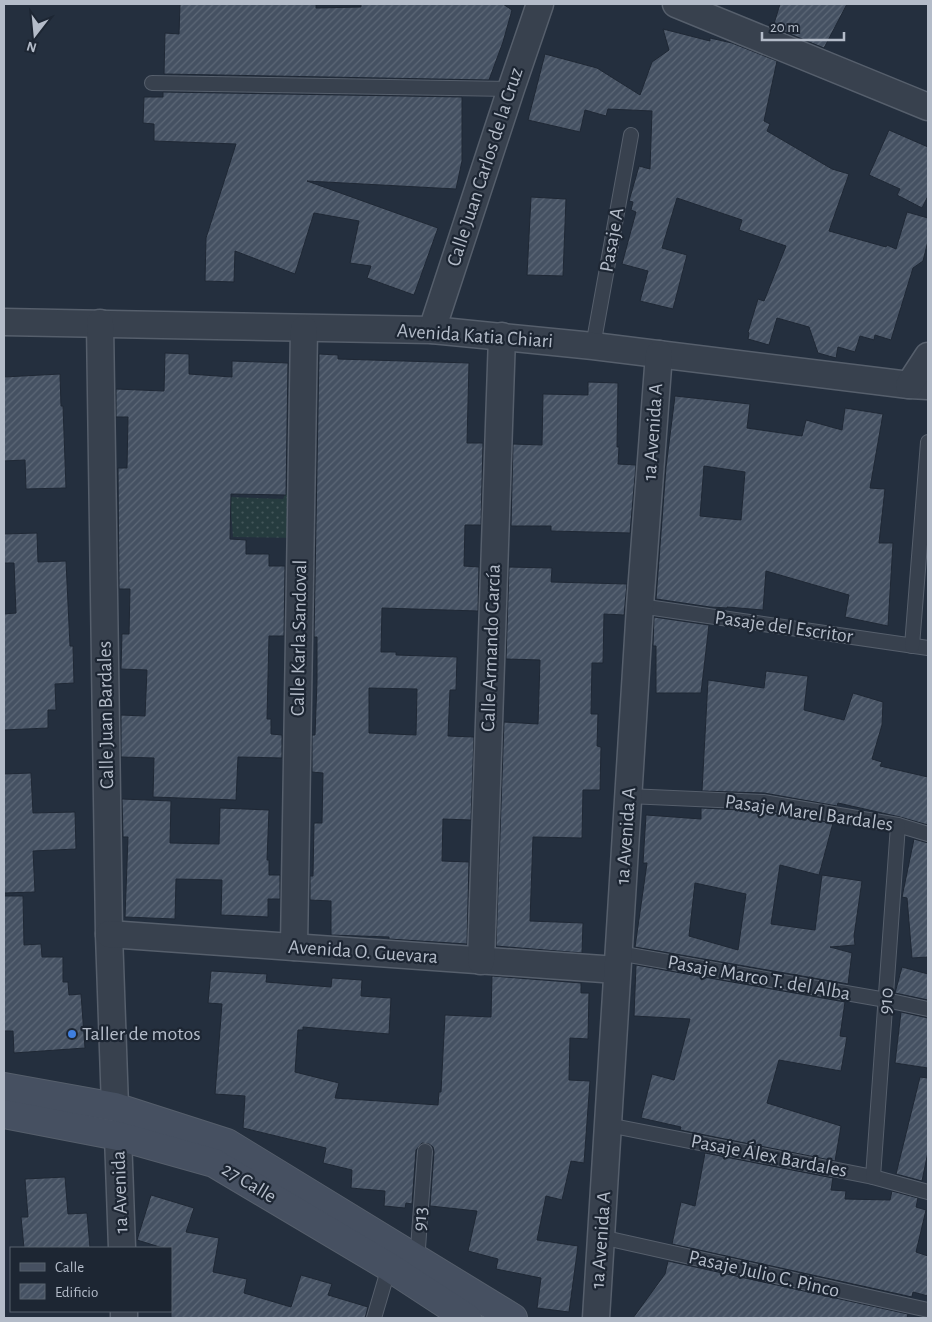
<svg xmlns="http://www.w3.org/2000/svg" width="932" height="1322" viewBox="0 0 932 1322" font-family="'Alegreya Sans',sans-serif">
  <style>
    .park { fill: url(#park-dots) }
    .building { fill: url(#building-hatch); stroke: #1f2835; fill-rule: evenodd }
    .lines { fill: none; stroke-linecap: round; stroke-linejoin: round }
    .lane-casing { stroke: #565f6c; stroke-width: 16 }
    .street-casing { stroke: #565f6c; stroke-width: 29 }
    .secondary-casing { stroke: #565f6c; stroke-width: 30 }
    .lane { stroke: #38414e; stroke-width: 14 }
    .street { stroke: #38414e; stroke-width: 26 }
    .secondary { stroke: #465061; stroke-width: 28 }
    .shop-dot { fill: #3f7fe0; stroke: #1d2633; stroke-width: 2 }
    .labels { text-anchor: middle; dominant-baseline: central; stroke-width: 4.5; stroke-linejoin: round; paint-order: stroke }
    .street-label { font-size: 20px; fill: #b4bcc9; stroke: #1d2633 }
    .poi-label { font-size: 20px; fill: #b4bcc9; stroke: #1d2633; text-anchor: start }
  </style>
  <defs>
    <pattern id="park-dots" width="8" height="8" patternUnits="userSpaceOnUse" patternTransform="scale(1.25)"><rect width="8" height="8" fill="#263c3f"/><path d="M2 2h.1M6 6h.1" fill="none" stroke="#435659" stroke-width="1.8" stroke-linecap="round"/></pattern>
    <pattern id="building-hatch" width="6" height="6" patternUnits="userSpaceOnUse" patternTransform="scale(1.25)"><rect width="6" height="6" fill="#455162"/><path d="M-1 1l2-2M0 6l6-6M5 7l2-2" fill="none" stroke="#5d6877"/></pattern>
  </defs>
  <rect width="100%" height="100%" fill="#242f3e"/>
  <!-- park -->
  <path class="park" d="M289,485L303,538L233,537L230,497L283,499Z"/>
  <!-- building -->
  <g class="building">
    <path d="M180,4H316V8L361,7V4H503L512,10L503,42L489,80L164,74L165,33L179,34Z"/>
    <path d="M780,4H847L824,48L773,27Z"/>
    <path d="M663,29L710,41V38L732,43L777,61L764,121L770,124L767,131L832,169L849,174L829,231L886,247L887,245L896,249L907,212L928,218V241L923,261L913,268L891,340L875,335L874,340L860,336L855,352L838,347L836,358L818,353L809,327L777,318L769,345L748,339L749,333L748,332L758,299L764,301L786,246L739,230L742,220L677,198L662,248L687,255L673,309L640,301L648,271L622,264L636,212L631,210L633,202L629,201L639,166L650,169L652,111L608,109L606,116L585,110L580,132L528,120L545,54L597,68L640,95L652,62L669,50Z"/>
    <path d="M163,92L462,97V161L456,189L307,181L438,228L414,295L367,278L371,266L350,263L359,221L314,213L295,274L235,251L234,282L205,281L206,238L236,144L154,141V124L143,123L144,97H163Z"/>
    <path d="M889,130L928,147V196L922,208L897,195L900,189L869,175Z"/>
    <path d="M531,197L566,199L563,276L527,275Z"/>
    <path d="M165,353L189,354V374L232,377V361L288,363L286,495L231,494L230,539L246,540V554H269V566H285L284,636H269L267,719H271V734L282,735V758L238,757L236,800L153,797L154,758L121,757V715L145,716L147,670L121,669L122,634H129L130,589H119L118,468H127L128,417H116V389L164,391Z"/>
    <path d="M319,354L338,355V359L469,363L467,443H483L481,525H465L464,566L479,567L478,611L382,608L381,652H396V655L457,657L456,690H450L448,736L474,737L471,820L443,819L442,861L469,862L467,944L389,939V937L331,935V901L310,900V876H313L314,823H322L323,773L312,772V735H315L317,681V637H314ZM369,688L417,689L416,735L369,733Z"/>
    <path d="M60,374L61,406H63L66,488L26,489L25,460L4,461V377Z"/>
    <path d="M588,382L618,383L617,447H619L618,464L636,465L630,533L551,531V526H511L513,444L542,445L543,394L588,395Z"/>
    <path d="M675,396L750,404L747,428L802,436L806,420L842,430L845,408L883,414L870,488L885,489L879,543H893L888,626L845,617L849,595L766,571L763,610L727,607V608L710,607L656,599L666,467ZM704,466L745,472L741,520L700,516Z"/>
    <path d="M37,533L38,562L66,561L70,646H73L74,683L55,684L56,710H48V728L4,730V614L16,613L14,563H4V534Z"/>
    <path d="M509,567L552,568L551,582L627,584L624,615L604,614L603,663H592L591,714H598L597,746L601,747L600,790H583L582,838L533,837L530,921L583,923L582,953L496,946L504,722L538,724L540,660L506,659Z"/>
    <path d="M654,617L709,625L701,693H656V646H653Z"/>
    <path d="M766,671L808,676L804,710L844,720L853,693L883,702L882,725L872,759L882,762L880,766L928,777V825L900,817L838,803L837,806L764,793L702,791L708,680L764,688Z"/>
    <path d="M31,773L33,813L75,812L76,849L33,851L35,892L4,893V774Z"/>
    <path d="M122,799L171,801L170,843L219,844L220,808L269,810L267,860H269V875H280V899H268V917L221,915L222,880L176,879L175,919L125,917L128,837H123Z"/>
    <path d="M701,808L762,811L833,823L819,875L780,865L771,924L815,930L822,875L862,881L854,936L855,945L830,947L852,953L848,984L635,947L647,863H643L646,815L701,819ZM695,883L746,894L738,950L689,936Z"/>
    <path d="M914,839L928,843V957L912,958L907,898L902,897Z"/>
    <path d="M4,896H23L24,945L41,944L42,957H63V982H68L69,995L81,994L85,1048L14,1053L13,1031H4Z"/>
    <path d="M636,965L845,1002L840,1036L847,1037L841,1071L779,1060L767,1103L841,1126L835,1161L680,1130L681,1127L641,1118L652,1074L674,1080L690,1019L634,1016Z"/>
    <path d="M902,967L928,974V1000L895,993Z"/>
    <path d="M211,971L267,974L266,982L331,987L332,978L362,980L361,996L391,998L389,1034L303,1027V1030H298L295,1072L339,1083L335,1098L438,1105L439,1092H441L445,1015L491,1017L492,976L581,983V993H589L588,1039L570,1038L569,1080L590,1081L584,1163L571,1161L562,1200L546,1196L537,1240L578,1246L569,1312L537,1308L541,1278L496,1269L498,1259L468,1251L477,1211L430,1206L434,1152L433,1147L429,1144L422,1143L416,1150L412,1204L406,1203L405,1208L384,1206L385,1191L351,1188L352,1170L323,1163L326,1148L243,1128L245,1096L215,1094L222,1004L208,1003Z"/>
    <path d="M901,1012L928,1018V1068L895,1063Z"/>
    <path d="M920,1077L928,1078V1152L922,1181L896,1174Z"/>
    <path d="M705,1153L833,1178L831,1190L846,1191L845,1199L890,1200L892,1191L918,1198L916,1207L926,1210L916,1252L928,1256V1296L913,1292L912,1297L672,1244L681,1202L695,1206Z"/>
    <path d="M65,1177L68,1214L87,1213L90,1248H24L21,1217H28L25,1179Z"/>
    <path d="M151,1195L194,1208L186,1232L219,1238L213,1272L247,1279L244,1293L291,1307L301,1275L332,1284L328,1295L368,1307L365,1318H171V1248H163L137,1240Z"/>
    <path d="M668,1261L908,1314L907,1318H633L665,1274Z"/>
  </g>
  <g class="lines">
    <!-- lane casing -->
    <g class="lane-casing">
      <g id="lane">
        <path d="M152,83L511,89"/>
        <path d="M593,346L631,135"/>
        <path d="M640,606L928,648"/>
        <path d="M912,646L928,442"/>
        <path d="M628,796L763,802L898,825L928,834"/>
        <path d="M618,953L886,1000L928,1009"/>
        <path d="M608,1125L873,1177L928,1192"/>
        <path d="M873,1177L898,825"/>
        <path d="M601,1237L928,1310"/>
        <path d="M417,1262L425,1151"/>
        <path d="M374,1318L389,1267"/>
      </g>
    </g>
    <!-- street casing -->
    <g class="street-casing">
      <g id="street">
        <path d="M676,4L928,107"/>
        <path d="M4,322L432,330L593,346L909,385L928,386"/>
        <path d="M100,323L109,934L115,1107"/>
        <path d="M432,330L511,89L540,4"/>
        <path d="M909,385L928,356"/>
        <path d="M109,934L617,970"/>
        <path d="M294,947L304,329"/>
        <path d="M481,961L502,336"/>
        <path d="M118,1136L122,1248"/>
        <path d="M124,1311V1318"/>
        <path d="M596,1318L640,606L659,354"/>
      </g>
    </g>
    <!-- secondary casing -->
    <g class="secondary-casing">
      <g id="secondary">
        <path d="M4,1087L115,1107L227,1143L513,1318"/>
        <path d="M4,1114L118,1136L214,1163L389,1267L467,1318"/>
      </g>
    </g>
    <!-- lane -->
    <use href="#lane" class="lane"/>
    <!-- street -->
    <use href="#street" class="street"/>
    <!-- secondary -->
    <use href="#secondary" class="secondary"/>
  </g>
  <!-- markers -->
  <circle class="shop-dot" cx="72" cy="1034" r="5"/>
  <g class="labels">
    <!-- street labels -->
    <g class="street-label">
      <text transform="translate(485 167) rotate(-72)">Calle Juan Carlos de la Cruz</text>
      <text transform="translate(612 240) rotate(-80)">Pasaje A</text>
      <text transform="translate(475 336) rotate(4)">Avenida Katia Chiari</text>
      <text transform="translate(653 432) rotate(-86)">1a Avenida A</text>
      <text transform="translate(784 627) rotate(8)">Pasaje del Escritor</text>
      <text transform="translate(299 638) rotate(-89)">Calle Karla Sandoval</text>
      <text transform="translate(491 648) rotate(-88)">Calle Armando García</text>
      <text transform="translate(106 715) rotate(-91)">Calle Juan Bardales</text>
      <text transform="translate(809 813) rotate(8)">Pasaje Marel Bardales</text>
      <text transform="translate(626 836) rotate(-86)">1a Avenida A</text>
      <text transform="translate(363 952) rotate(4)">Avenida O. Guevara</text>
      <text transform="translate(759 978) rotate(10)">Pasaje Marco T. del Alba</text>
      <text transform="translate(886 1001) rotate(-86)">910</text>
      <text transform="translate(769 1156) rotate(11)">Pasaje Álex Bardales</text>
      <text transform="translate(249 1183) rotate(31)">27 Calle</text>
      <text transform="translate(120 1192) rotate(-92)">1a Avenida</text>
      <text transform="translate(420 1219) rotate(-86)">913</text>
      <text transform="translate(601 1240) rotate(-86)">1a Avenida A</text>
      <text transform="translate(764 1274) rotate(13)">Pasaje Julio C. Pinco</text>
    </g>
    <!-- poi labels -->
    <g class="poi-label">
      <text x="82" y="1034">Taller de motos</text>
    </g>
  </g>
  <!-- border -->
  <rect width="932" height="1322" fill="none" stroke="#b4bcc9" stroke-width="10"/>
  <!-- legend -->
  <rect x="10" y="1247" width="162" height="65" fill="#1d2633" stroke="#59626f"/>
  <rect x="20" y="1263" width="25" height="8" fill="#465061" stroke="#59626f"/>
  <text x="55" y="1272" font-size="15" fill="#b4bcc9">Calle</text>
  <rect x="20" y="1284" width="25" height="15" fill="url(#building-hatch)" stroke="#59626f"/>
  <text x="55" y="1297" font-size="15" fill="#b4bcc9">Edificio</text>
  <!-- north arrow -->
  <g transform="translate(35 35) rotate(196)" stroke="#1d2633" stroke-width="4" paint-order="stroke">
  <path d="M0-4L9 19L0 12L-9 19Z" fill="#b4bcc9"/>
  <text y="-8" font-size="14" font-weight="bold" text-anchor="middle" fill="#b4bcc9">N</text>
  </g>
  <!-- scale -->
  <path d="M762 32v8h82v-8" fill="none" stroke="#b4bcc9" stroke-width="2.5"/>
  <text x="770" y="32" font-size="15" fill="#b4bcc9" stroke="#1d2633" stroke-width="4" paint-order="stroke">20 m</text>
</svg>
